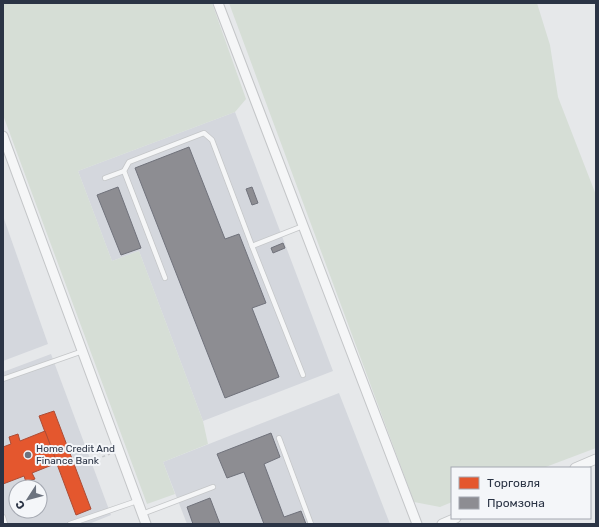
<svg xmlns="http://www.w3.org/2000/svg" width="599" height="527" viewBox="0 0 599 527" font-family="Rubik,sans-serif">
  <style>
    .built { fill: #d4d7dd; fill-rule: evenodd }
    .green { fill: #d6ded6 }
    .shops { fill: #e4572e; stroke: #ac4c35 }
    .industry { fill: #8d8d92; stroke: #70727b }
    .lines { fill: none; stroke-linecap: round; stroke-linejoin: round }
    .service-casing { stroke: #c4c6c8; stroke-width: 6 }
    .minor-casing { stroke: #c4c6c8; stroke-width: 11 }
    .path { stroke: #c5c6ca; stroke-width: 1.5; stroke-dasharray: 3 3; stroke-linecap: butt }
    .service { stroke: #f5f6f7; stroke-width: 4.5 }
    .minor { stroke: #f5f6f7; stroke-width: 9 }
    .poi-dot { fill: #6c737f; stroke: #f4f6f9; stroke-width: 1.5 }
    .labels { text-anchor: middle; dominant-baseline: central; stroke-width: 4; stroke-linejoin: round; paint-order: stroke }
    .poi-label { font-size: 10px; fill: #2b3445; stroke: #f4f6f9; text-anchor: start }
  </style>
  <rect width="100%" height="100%" fill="#e6e8ea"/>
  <!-- built -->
  <g class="built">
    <path d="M235,112L333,371L203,421L139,251L112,261L78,171Z"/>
    <path d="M3,216L48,344L3,361Z"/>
    <path d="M51,354L111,515L89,524H3V372ZM16,487H40V511H16Z"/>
    <path d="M339,393L390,524H187L163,462Z"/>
  </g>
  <!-- green -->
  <g class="green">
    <path d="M3,3H212L246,99L235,112L78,171L112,261L139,251L203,421L208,444L163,462L175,494L147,504L3,115Z"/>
    <path d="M229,3H537L550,45L558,97L596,195V448L543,468H452V502L440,507L414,502Z"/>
  </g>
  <!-- shops -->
  <g class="shops">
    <path d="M54,411L91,509L76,515L39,416Z"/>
    <path d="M45,431L57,463L32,473L35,479L26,482L24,476L3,484V447L11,444L9,437L18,434L20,441Z"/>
  </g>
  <!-- industry -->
  <g class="industry">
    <path d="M189,147L225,239L239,234L266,303L252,308L279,377L225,398L135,168Z"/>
    <path d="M118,187L141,248L121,255L97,195Z"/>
    <path d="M252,187L258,203L252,205L246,189Z"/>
    <path d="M283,243L285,248L273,253L271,248Z"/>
    <path d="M271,433L280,457L264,464L284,517L301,511L306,524H264L244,472L227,478L217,454Z"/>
    <path d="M210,498L220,524H193L187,507Z"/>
  </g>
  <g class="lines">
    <!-- service casing -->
    <g class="service-casing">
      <g id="service">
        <path d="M105,178L124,171"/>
        <path d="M303,226L252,246L303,375"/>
        <path d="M165,278L124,171L129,162L204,133L212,140L252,246"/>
        <path d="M3,379L83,351"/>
        <path d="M279,438L311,524"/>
        <path d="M142,514L213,487"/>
        <path d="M3,517L5,524"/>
        <path d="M70,524L137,501"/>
      </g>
    </g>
    <!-- minor casing -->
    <g class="minor-casing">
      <g id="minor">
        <path d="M218,3L417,524"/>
        <path d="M3,136L146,524"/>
        <path d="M575,468L596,459"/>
        <path d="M442,524L456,518"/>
      </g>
    </g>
    <!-- path -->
    <path class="path" d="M91,461L110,454"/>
    <!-- service -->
    <use href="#service" class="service"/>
    <!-- minor -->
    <use href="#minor" class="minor"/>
  </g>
  <!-- markers -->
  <circle class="poi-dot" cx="28" cy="455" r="4"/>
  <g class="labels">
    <!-- poi labels -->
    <g class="poi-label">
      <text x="36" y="449">Home Credit And<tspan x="36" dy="12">Finance Bank</tspan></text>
    </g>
  </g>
  <!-- border -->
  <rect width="599" height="527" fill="none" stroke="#2b3445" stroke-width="8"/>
  <!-- legend -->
  <rect x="451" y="467" width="140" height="52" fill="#f4f6f9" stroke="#a4a8b1"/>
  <rect x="459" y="477" width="20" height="12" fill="#e4572e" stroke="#a4a8b1"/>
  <text x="487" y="487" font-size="12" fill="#2b3445">Торговля</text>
  <rect x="459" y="497" width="20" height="12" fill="#8d8d92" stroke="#a4a8b1"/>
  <text x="487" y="507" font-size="12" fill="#2b3445">Промзона</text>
  <!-- north arrow -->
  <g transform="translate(28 499) rotate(234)"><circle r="19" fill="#f4f6f9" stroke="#a4a8b1"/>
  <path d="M0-3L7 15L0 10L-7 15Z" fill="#6c737f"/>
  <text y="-6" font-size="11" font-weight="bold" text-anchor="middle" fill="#2b3445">С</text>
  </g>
</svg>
